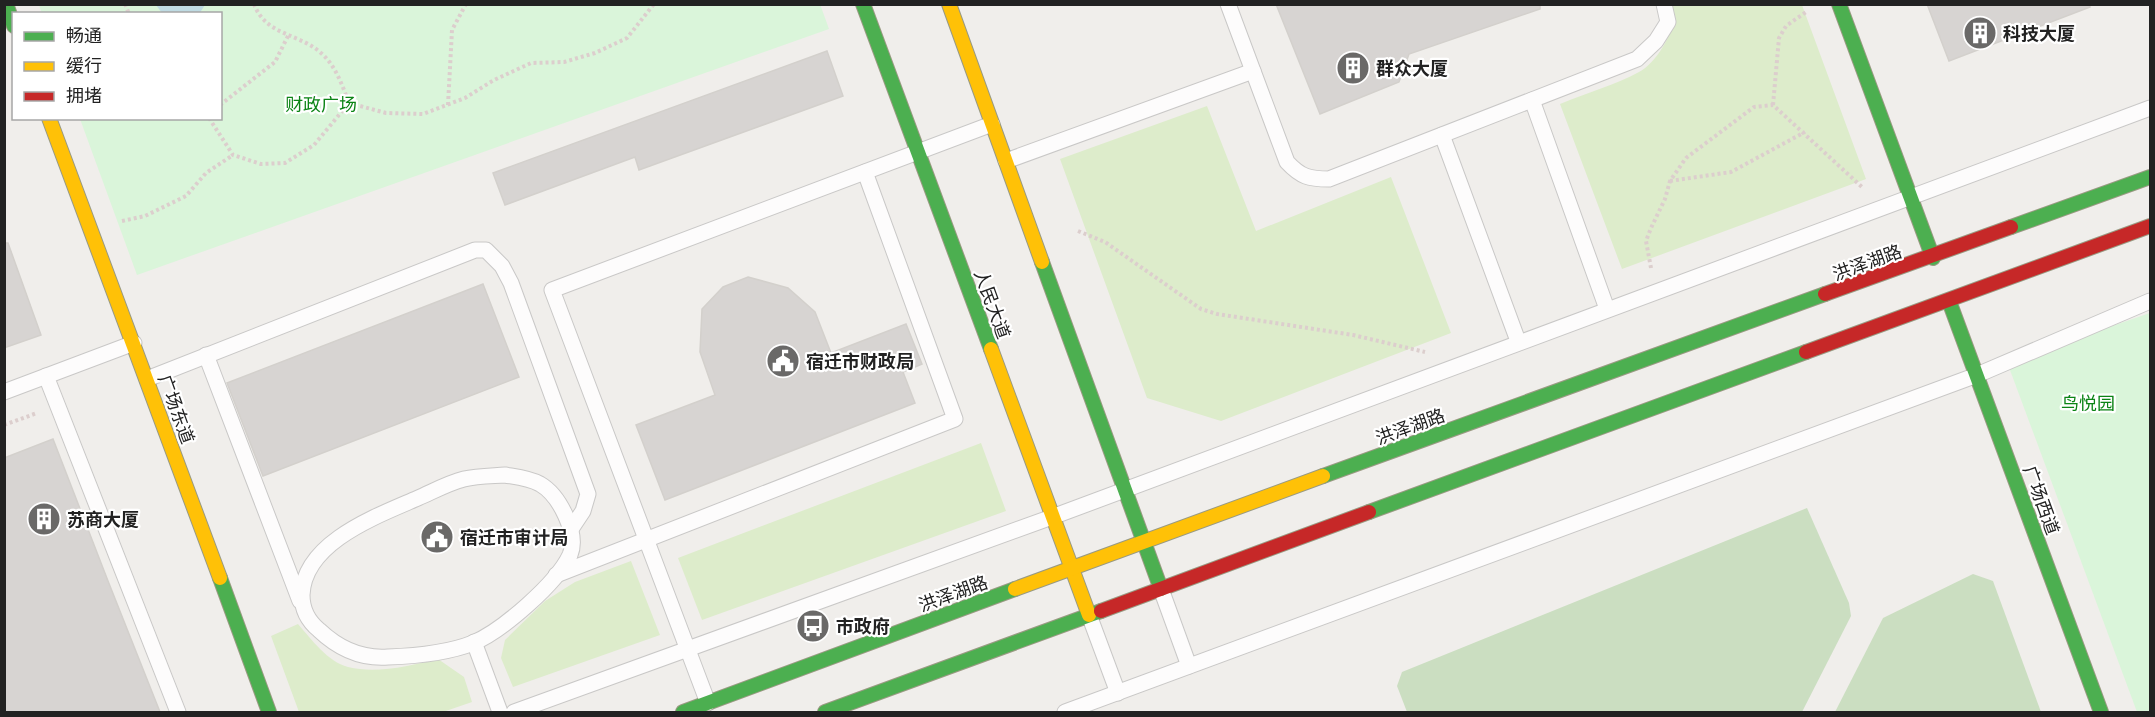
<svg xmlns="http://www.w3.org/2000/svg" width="2155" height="717" viewBox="0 0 2155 717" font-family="'Noto Sans','Noto Sans SC',sans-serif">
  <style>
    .grass { fill: #ddeccb }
    .forest { fill: #cbdec1 }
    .park { fill: #daf5da }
    .water { fill: #bfdbe3 }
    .building { fill: #d7d4d2; stroke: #d3d0cc; stroke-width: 1.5 }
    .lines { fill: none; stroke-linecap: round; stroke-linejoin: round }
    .lane-casing { stroke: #c9c8c7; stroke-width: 17 }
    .fast-casing { stroke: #999a82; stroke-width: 16 }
    .slow-casing { stroke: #999a82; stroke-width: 16 }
    .jam-casing { stroke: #999a82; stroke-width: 16 }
    .path { stroke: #dccecd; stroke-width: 4; stroke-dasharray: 3 3; stroke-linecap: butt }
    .lane { stroke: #fdfcfc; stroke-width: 15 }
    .fast { stroke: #4caf50; stroke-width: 14 }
    .slow { stroke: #ffc107; stroke-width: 14 }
    .jam { stroke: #c62828; stroke-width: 14 }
    .labels { text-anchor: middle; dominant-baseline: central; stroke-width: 4.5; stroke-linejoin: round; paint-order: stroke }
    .poi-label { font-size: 18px; font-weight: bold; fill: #222; stroke: #fff; text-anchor: start }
    .park-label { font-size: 18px; fill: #0c8416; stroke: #fff }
    .street-label { font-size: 18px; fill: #222; stroke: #fff }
  </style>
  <rect width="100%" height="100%" fill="#f0eeeb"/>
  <!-- grass -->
  <g class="grass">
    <path d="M1672,5H1802L1866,179L1622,269L1560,104C1586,93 1615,85 1639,72C1658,62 1679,26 1672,5Z"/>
    <path d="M1207,106L1256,231L1391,177L1451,333L1221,421L1147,398L1060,159Z"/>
    <path d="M981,443L1006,511L702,620L678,558Z"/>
    <path d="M631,561L660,635L513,687L501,658L505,640L545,601L575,582Z"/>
    <path d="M298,624C311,639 328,662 348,667C376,674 410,666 438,659L464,677L472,702L443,712H299L271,636Z"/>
  </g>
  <!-- forest -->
  <g class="forest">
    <path d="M1807,508L1849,603L1851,616L1802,712H1407L1397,686L1402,672Z"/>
    <path d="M1973,574L1993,581L2041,712H1835L1883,618Z"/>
  </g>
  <!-- park -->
  <g class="park">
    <path d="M820,4L829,29L137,275L80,119L220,118V14H42L39,5Z"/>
    <path d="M2150,313V712H2137L2007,362Z"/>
  </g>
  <!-- water -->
  <path class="water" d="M156,5H205L199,14L162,13Z"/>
  <!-- building -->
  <g class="building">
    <path d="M1276,4H1540V9L1409,54L1399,82L1320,114Z"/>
    <path d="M1927,4H2089L2090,7L1949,61Z"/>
    <path d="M827,51L843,96L639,170L635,157L505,205L493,173Z"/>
    <path d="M4,243H8L41,335L4,348Z"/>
    <path d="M748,277L788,288L815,312L831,353L906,324L922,364L903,372L915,403L665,500L636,425L715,395L700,352L702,309L723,287Z"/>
    <path d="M483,284L519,377L263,476L227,383Z"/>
    <path d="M53,439L108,581L160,712H4V458Z"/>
  </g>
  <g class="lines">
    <!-- lane casing -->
    <g class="lane-casing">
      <g id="lane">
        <path d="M1228,4L1287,162C1301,177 1309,179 1329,179L1637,59L1656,41L1668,22L1664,4"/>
        <path d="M1532,100L1607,309"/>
        <path d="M1442,135L1518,341"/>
        <path d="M1006,161L1253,71"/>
        <path d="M206,355L300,601"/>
        <path d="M46,376L178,712"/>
        <path d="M147,379L475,250H486L502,266L511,283L588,494L583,511L571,529"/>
        <path d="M4,392L134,343"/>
        <path d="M505,475C517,477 529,478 540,484C559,495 579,533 570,555C557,583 502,631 473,643C448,653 416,656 388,657C361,659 339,649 319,630C308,621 302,610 302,595C304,542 377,516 418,498C432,492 448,483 464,479C477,476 491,476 505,475Z"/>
        <path d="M556,575L955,419L865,172"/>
        <path d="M1161,589L1189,666"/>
        <path d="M1089,615L1118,693"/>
        <path d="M474,642L500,712"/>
        <path d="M708,703L552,290L992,124"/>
        <path d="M514,712L1052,517L2150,108"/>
        <path d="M1065,712L1977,375L2150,301"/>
      </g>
    </g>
    <!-- fast casing -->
    <g class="fast-casing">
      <g id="fast">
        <path d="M6,4L14,26"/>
        <path d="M863,4L991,349"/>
        <path d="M1839,4L1933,258"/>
        <path d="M2011,227L2150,177"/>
        <path d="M1042,262L1161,589"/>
        <path d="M1949,301L2101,712"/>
        <path d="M1323,476L1825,294"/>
        <path d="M1369,512L1806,352"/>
        <path d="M220,578L269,712"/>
        <path d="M683,712L1015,589"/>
        <path d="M825,712L1101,611"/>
      </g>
    </g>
    <!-- slow casing -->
    <g class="slow-casing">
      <g id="slow">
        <path d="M949,4L1042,262"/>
        <path d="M49,118L220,578"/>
        <path d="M991,349L1089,615"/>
        <path d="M1015,589L1323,476"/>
      </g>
    </g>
    <!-- jam casing -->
    <g class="jam-casing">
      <g id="jam">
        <path d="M1825,294L2011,227"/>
        <path d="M1806,352L2150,226"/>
        <path d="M1101,611L1369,512"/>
      </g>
    </g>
    <!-- path -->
    <g class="path">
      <path d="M125,4L129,14"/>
      <path d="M254,4C266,36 299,33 321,53C336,66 342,85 349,103"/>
      <path d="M220,105L275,62L288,36"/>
      <path d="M448,105L452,30L466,4"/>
      <path d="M1773,105L1779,38L1786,26L1806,12"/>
      <path d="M209,118L233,155L261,164L285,163L314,145L349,103L386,113L423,114L465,98L494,80L531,63L564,62L595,53L627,38L654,4"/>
      <path d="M1670,181L1731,172L1805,132"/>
      <path d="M122,221L145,216L186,196L206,173L233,155"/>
      <path d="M1078,231L1105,242L1201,309L1217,314L1353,335L1425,352"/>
      <path d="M1651,268L1646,241L1651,228L1665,199L1670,181L1686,158L1754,107L1773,105L1863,188"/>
      <path d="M4,425L37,413"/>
    </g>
    <!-- lane -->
    <use href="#lane" class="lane"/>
    <!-- fast -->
    <use href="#fast" class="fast"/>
    <!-- slow -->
    <use href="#slow" class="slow"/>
    <!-- jam -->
    <use href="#jam" class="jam"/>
  </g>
  <!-- icons -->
  <defs>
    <g id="building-disc" transform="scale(1.725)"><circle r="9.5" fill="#6a6968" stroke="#fff"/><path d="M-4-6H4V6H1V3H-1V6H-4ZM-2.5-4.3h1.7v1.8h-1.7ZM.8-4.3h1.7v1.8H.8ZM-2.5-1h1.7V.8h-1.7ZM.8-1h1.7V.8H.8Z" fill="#fff"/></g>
    <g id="civic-disc" transform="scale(1.725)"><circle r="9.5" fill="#6a6968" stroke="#fff"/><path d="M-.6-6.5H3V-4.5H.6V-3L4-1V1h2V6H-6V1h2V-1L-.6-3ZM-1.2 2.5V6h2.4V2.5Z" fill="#fff"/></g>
    <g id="bus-disc" transform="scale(1.725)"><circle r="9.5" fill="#6a6968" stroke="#fff"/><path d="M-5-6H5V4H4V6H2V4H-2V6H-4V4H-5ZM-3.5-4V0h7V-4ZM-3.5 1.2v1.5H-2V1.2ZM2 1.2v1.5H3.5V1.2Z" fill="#fff"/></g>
  </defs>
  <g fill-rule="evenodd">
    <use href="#building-disc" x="1980" y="33"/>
    <use href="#building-disc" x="1353" y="68"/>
    <use href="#civic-disc" x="783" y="361"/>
    <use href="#building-disc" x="44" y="519"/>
    <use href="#civic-disc" x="437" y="537"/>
    <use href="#bus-disc" x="813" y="626"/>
  </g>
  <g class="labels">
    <!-- poi labels -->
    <g class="poi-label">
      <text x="2003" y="33">科技大厦</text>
      <text x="1376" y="68">群众大厦</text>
      <text x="806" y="361">宿迁市财政局</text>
      <text x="67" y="519">苏商大厦</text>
      <text x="460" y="537">宿迁市审计局</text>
      <text x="836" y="626">市政府</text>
    </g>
    <!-- park labels -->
    <g class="park-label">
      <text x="321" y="104">财政广场</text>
      <text x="2088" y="403">鸟悦园</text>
    </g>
    <!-- street labels -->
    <g class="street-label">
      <text transform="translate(1867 262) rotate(-20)">洪泽湖路</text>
      <text transform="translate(993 304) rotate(70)">人民大道</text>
      <text transform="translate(177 409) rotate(70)">广场东道</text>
      <text transform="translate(1410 426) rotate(-20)">洪泽湖路</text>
      <text transform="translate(2042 500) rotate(70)">广场西道</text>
      <text transform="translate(953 593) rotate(-20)">洪泽湖路</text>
    </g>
  </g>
  <!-- border -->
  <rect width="2155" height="717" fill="none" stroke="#222222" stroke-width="12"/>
  <!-- legend -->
  <rect x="12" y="12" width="210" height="108" fill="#ffffff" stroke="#a7a7a7" stroke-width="1.5"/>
  <rect x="24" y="32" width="30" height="9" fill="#4caf50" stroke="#a7a7a7" stroke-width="1.5"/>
  <text x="66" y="42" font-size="18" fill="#222222">畅通</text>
  <rect x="24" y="62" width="30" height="9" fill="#ffc107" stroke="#a7a7a7" stroke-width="1.5"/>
  <text x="66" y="72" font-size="18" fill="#222222">缓行</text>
  <rect x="24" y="92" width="30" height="9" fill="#c62828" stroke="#a7a7a7" stroke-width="1.5"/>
  <text x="66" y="102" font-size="18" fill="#222222">拥堵</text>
</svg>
